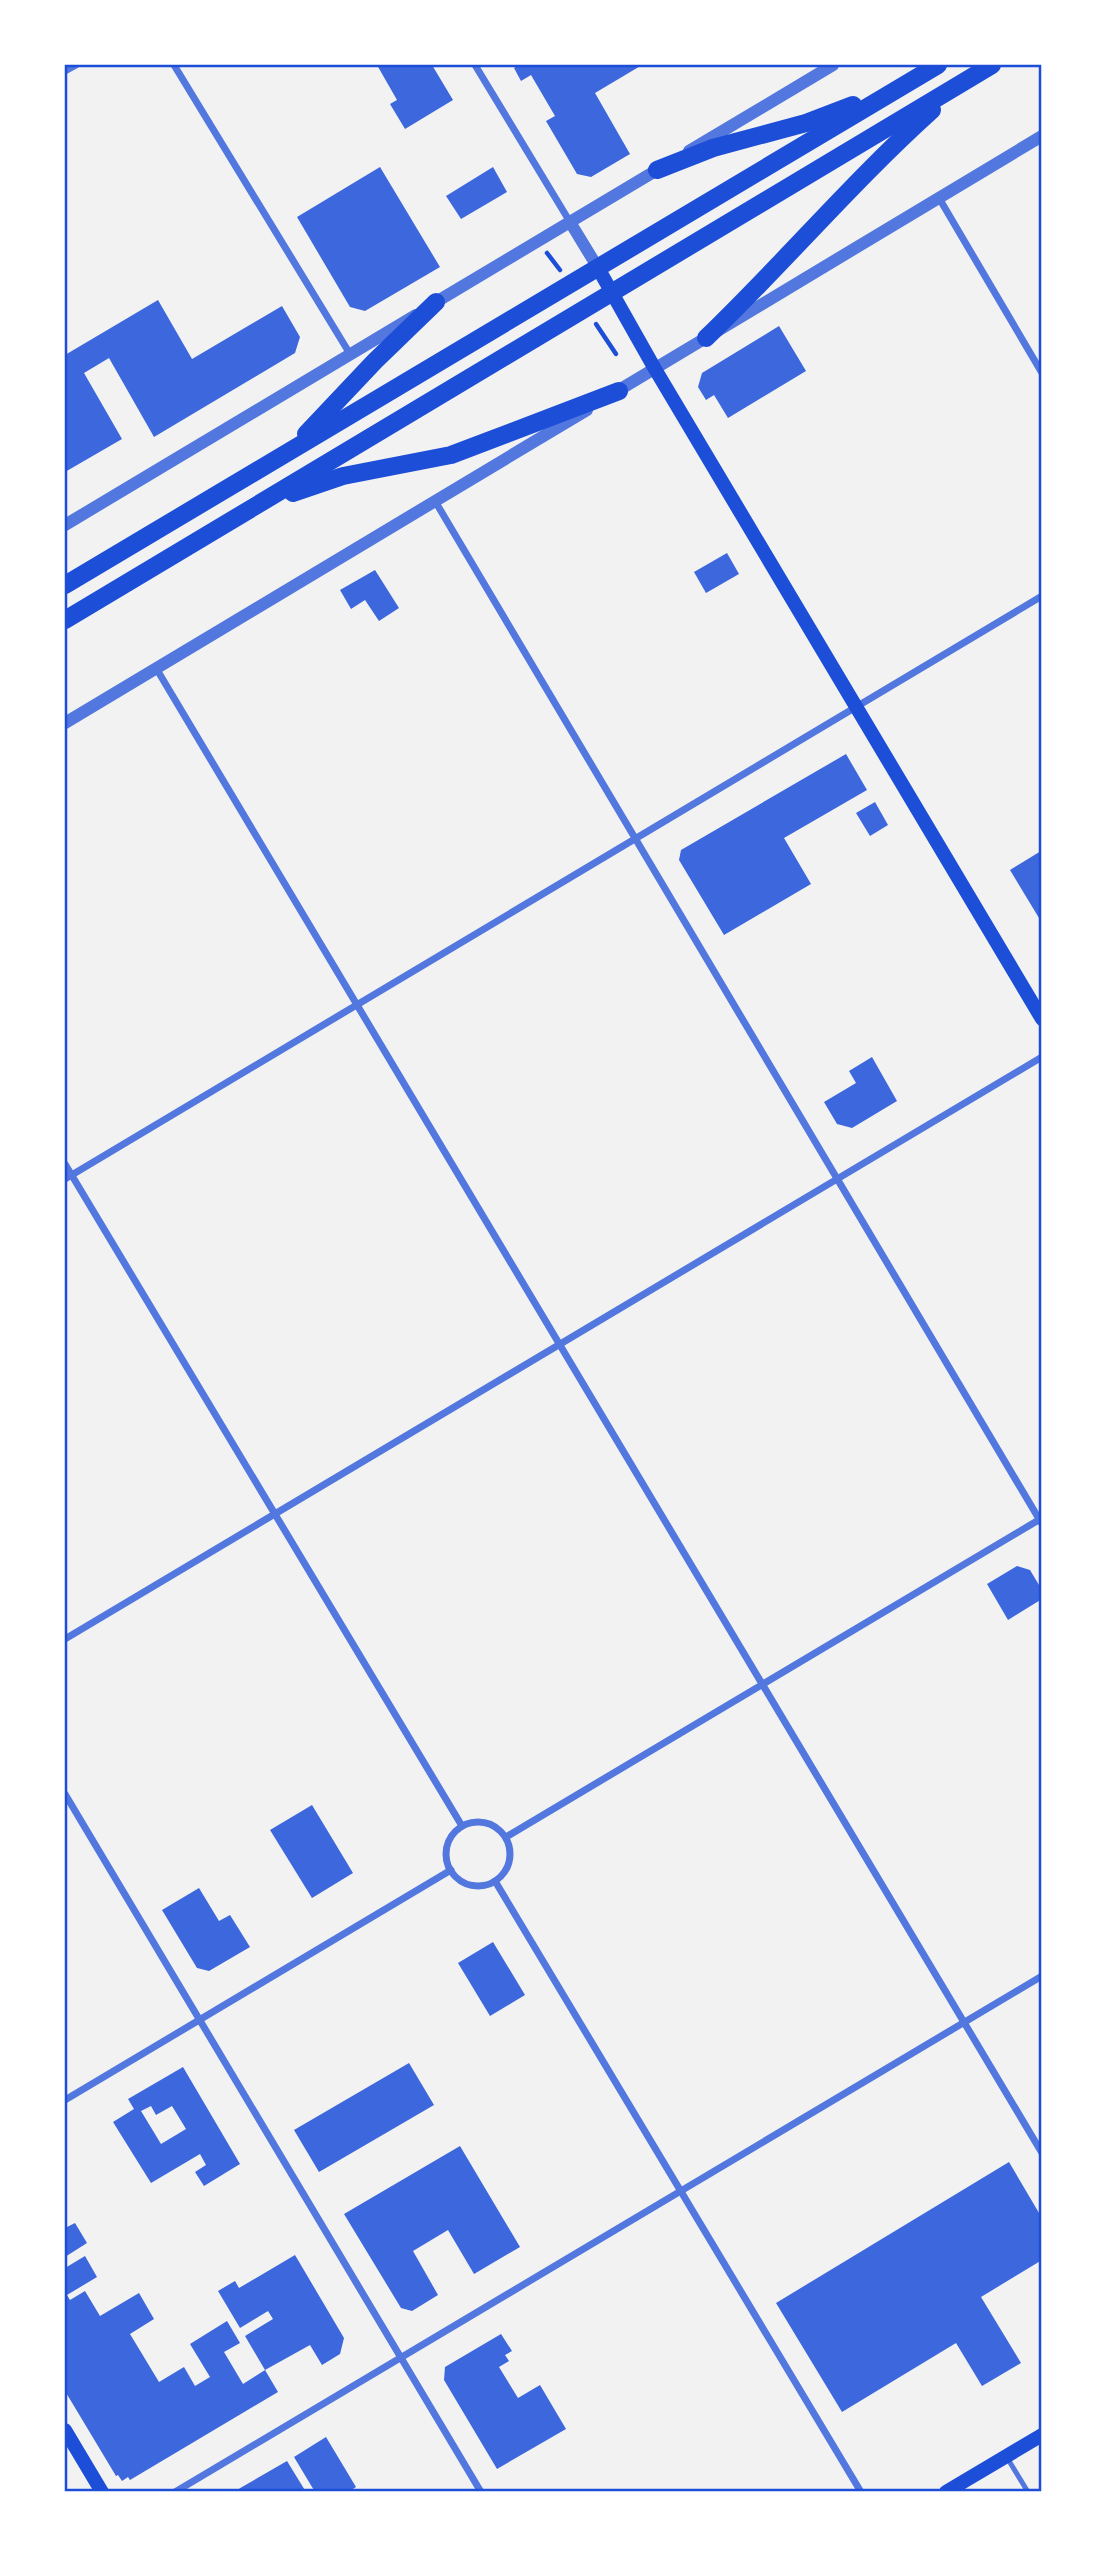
<svg xmlns="http://www.w3.org/2000/svg" width="1107" height="2557" viewBox="0 0 1107 2557" font-family="'Sofia Sans Condensed',sans-serif">
  <style>
    .building { fill: #3d67dc; fill-rule: evenodd }
    .lines { fill: none; stroke-linecap: round; stroke-linejoin: round }
    .path { stroke: #1d4ed8; stroke-width: 4.5 }
    .service { stroke: #5277de; stroke-width: 5 }
    .minor { stroke: #5277de; stroke-width: 7 }
    .tertiary { stroke: #5277de; stroke-width: 12 }
    .secondary { stroke: #1d4ed8; stroke-width: 14 }
    .primary { stroke: #1d4ed8; stroke-width: 18 }
    .neatline { fill: none; stroke: #1d4ed8; stroke-width: 2.5 }
  </style>
  <rect width="100%" height="100%" fill="#f2f2f2"/>
  <!-- building -->
  <g class="building">
    <path d="M377,65H432L453,100L405,129L390,104L397,100Z"/>
    <path d="M519,65H642L595,93L630,154L591,177L577,174L546,121L555,116L531,75L521,81L514,68Z"/>
    <path d="M380,167L440,267L365,311L350,307L297,217Z"/>
    <path d="M493,167L507,192L461,219L446,196Z"/>
    <path d="M158,300L192,359L282,306L300,337L295,353L154,437L109,358L84,373L122,439L65,472V355Z"/>
    <path d="M779,326L806,371L728,418L714,395L706,400L698,387L702,373Z"/>
    <path d="M727,553L739,574L706,593L694,572Z"/>
    <path d="M375,570L399,608L379,621L365,600L351,609L340,590Z"/>
    <path d="M846,754L867,790L784,838L811,884L724,935L679,860L681,850Z"/>
    <path d="M875,802L888,825L870,836L856,813Z"/>
    <path d="M1041,851L1042,853V923L1010,870Z"/>
    <path d="M872,1057L897,1101L852,1128L837,1124L824,1102L856,1083L849,1071Z"/>
    <path d="M1017,1566L1030,1570L1042,1590V1599L1008,1620L987,1584Z"/>
    <path d="M312,1805L353,1873L312,1898L270,1830Z"/>
    <path d="M199,1888L219,1921L230,1915L250,1947L209,1971L197,1968L162,1910Z"/>
    <path d="M493,1942L525,1995L490,2016L458,1963Z"/>
    <path d="M409,2063L434,2105L319,2172L294,2130Z"/>
    <path d="M183,2067L240,2164L204,2186L195,2172L206,2165L200,2154L151,2183L113,2122L134,2109L128,2099ZM151,2106L156,2115L172,2106L186,2129L161,2144L141,2111Z"/>
    <path d="M460,2146L520,2247L474,2274L448,2230L413,2251L438,2295L412,2311L401,2308L344,2214Z"/>
    <path d="M1009,2162L1042,2218V2260L981,2297L1021,2363L982,2386L956,2343L842,2412L776,2303Z"/>
    <path d="M75,2223L87,2243L65,2257V2228Z"/>
    <path d="M295,2255L344,2338L340,2354L322,2365L310,2345L265,2370L278,2392L130,2480L128,2477L122,2481L118,2475L116,2476L65,2391V2268L85,2256L97,2277L67,2295L70,2300L85,2291L100,2316L139,2293L154,2319L130,2334L159,2382L184,2367L195,2386L210,2377L190,2344L227,2321L240,2343L224,2352L243,2384L265,2370L245,2336L273,2319L268,2311L240,2328L218,2291L235,2281L239,2288Z"/>
    <path d="M501,2334L512,2351L505,2355L509,2361L499,2367L518,2398L540,2385L566,2429L497,2469L444,2380L445,2367Z"/>
    <path d="M326,2437L356,2487L348,2492H315L294,2457Z"/>
    <path d="M287,2461L306,2492H234L242,2487Z"/>
  </g>
  <g class="lines">
    <!-- path -->
    <g class="path">
      <path d="M547,253L560,270"/>
      <path d="M596,324L616,354"/>
    </g>
    <!-- service -->
    <path class="service" d="M1006,2456L1028,2492"/>
    <!-- minor -->
    <g class="minor">
      <path d="M174,65L350,354"/>
      <path d="M475,65L570,222"/>
      <path d="M65,71L76,65"/>
      <path d="M939,198L1042,373"/>
      <path d="M435,501L1042,1524"/>
      <path d="M156,668L1042,2153"/>
      <path d="M65,1164L462,1826"/>
      <path d="M65,1179L1042,596"/>
      <path d="M65,1639L1042,1057"/>
      <path d="M65,1794L481,2492"/>
      <circle cx="478" cy="1854" r="32"/>
      <path d="M506,1837L1042,1518"/>
      <path d="M495,1881L861,2492"/>
      <path d="M65,2100L451,1870"/>
      <path d="M175,2492L1042,1976"/>
    </g>
    <!-- tertiary -->
    <g class="tertiary">
      <path d="M689,151L833,65"/>
      <path d="M570,222L598,268"/>
      <path d="M431,305L662,167"/>
      <path d="M614,393L1042,136"/>
      <path d="M65,525L416,315"/>
      <path d="M65,723L587,410"/>
    </g>
    <!-- secondary -->
    <g class="secondary">
      <path d="M598,268L655,369L1042,1019"/>
      <path d="M65,2430L102,2492"/>
      <path d="M946,2492L1042,2435"/>
    </g>
    <!-- primary -->
    <g class="primary">
      <path d="M657,170L713,148L806,123L853,105"/>
      <path d="M706,338C783,264 852,182 932,110"/>
      <path d="M306,434L375,361L436,302"/>
      <path d="M293,493L343,476L451,455L619,391"/>
      <path d="M65,585L938,65"/>
      <path d="M65,620L992,65"/>
    </g>
  </g>
  <!-- border -->
  <rect width="1107" height="2557" fill="none" stroke="#ffffff" stroke-width="133"/>
  <rect x="66" y="66" width="974" height="2424" class="neatline"/>
</svg>
